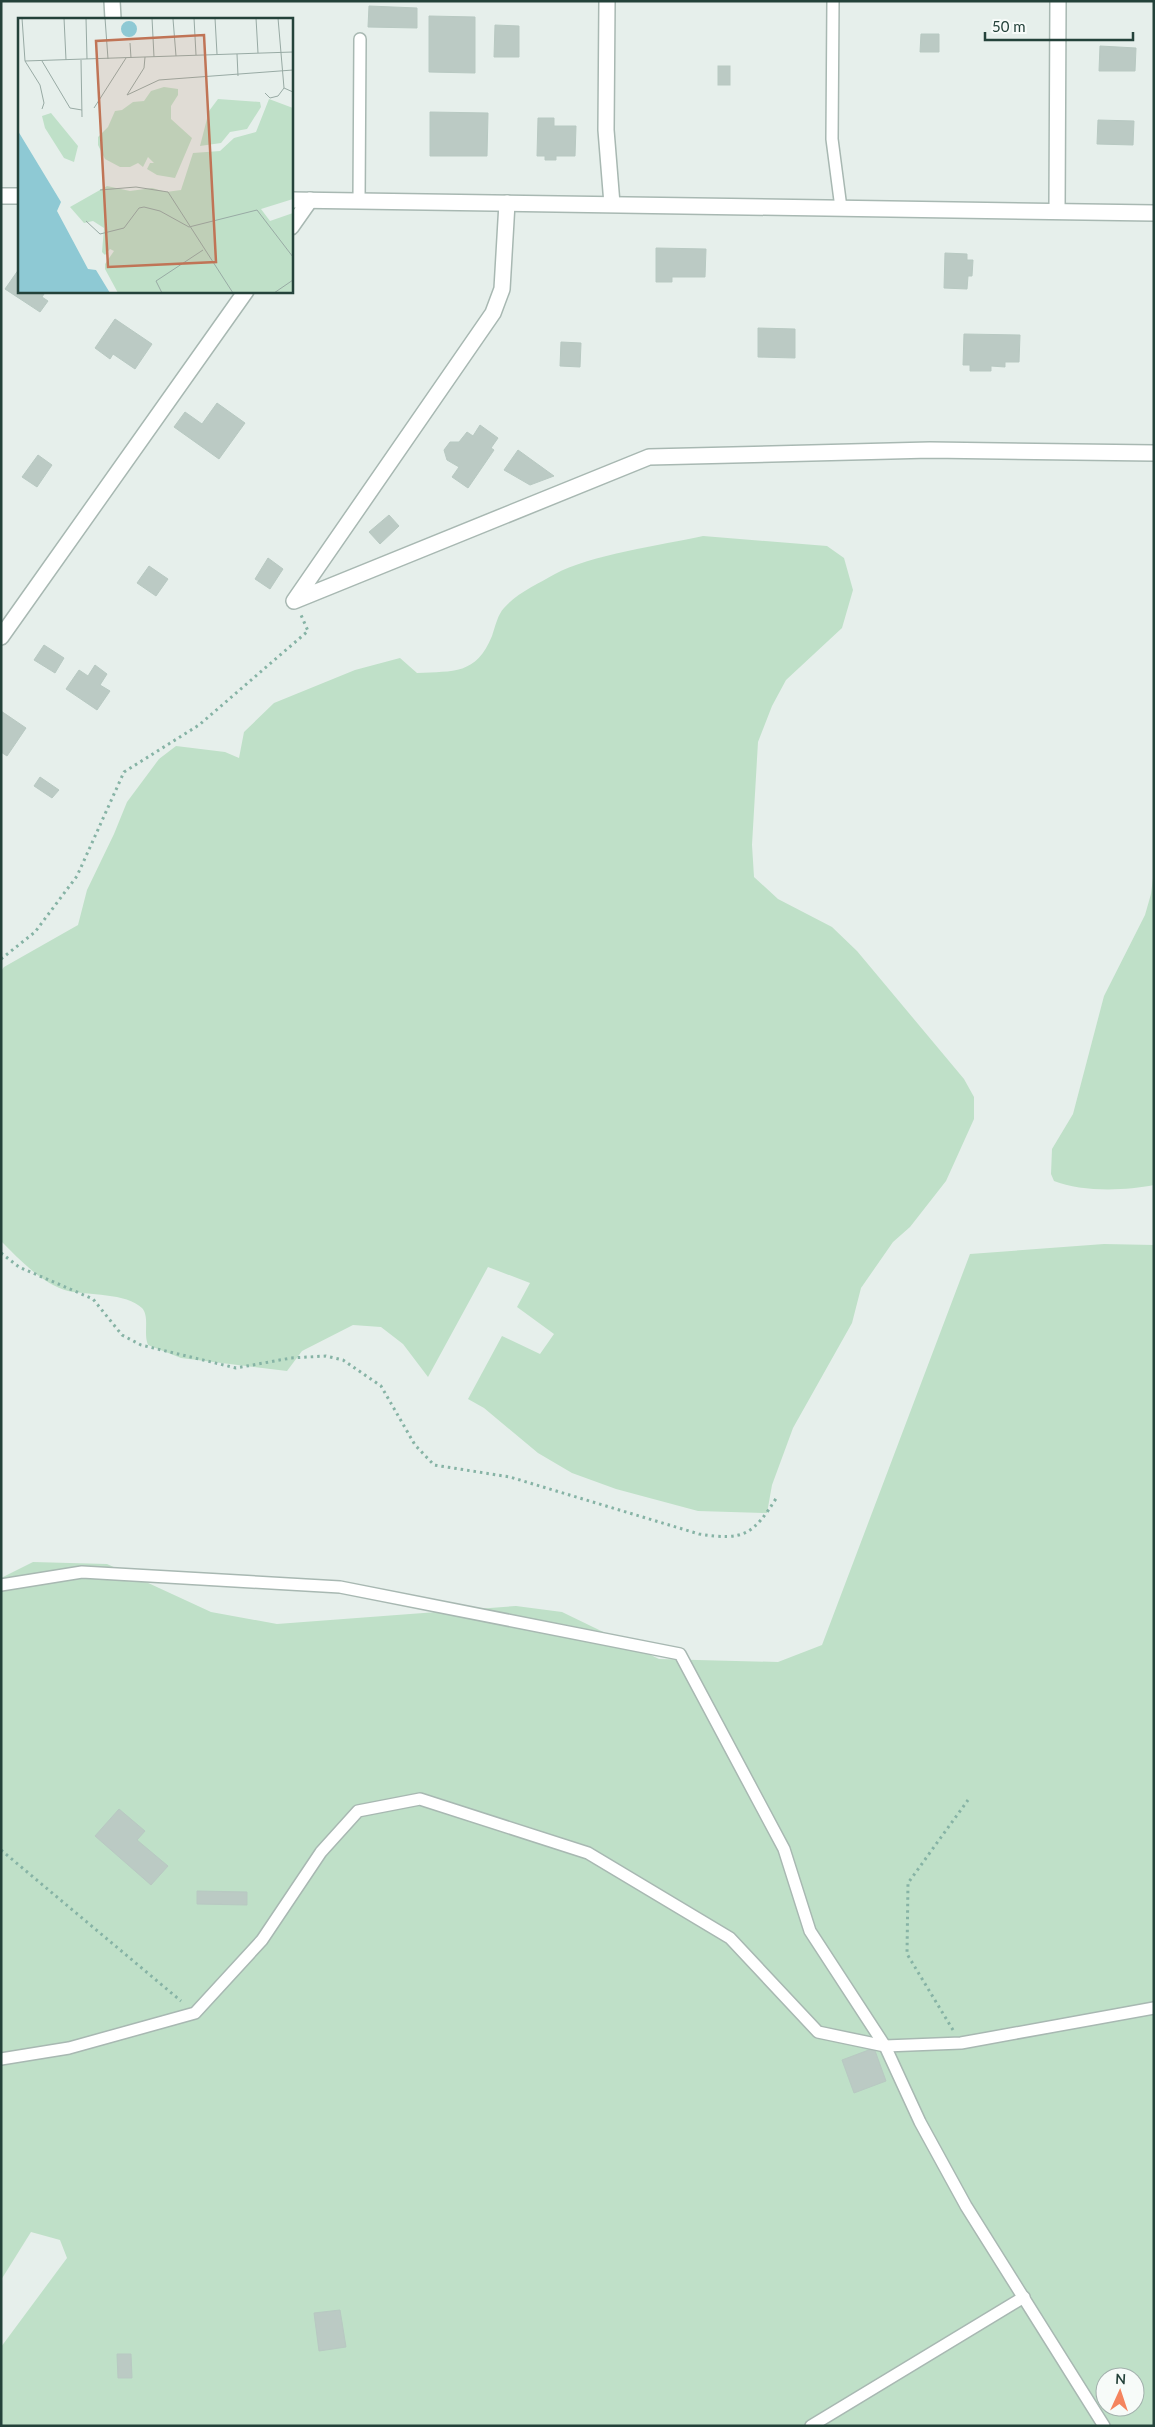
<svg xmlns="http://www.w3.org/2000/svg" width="1155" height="2427" viewBox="0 0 1155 2427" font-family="Lato,sans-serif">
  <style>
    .green { fill: #bfe0c8; fill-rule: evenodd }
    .building { fill: #bbcac4; stroke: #b8c9c2 }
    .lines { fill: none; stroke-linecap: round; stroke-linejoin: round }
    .lane-casing { stroke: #a8b8b2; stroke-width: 14 }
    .street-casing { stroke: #a8b8b2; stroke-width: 18 }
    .path { stroke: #86b3a5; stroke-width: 3; stroke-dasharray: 2.5 4; stroke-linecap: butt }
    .lane { stroke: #fff; stroke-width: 11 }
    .street { stroke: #fff; stroke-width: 15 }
    .inset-road { fill: none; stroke: #98aaa4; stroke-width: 1 }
    .view { fill: #c07456; fill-opacity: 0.15; stroke: #c07456; stroke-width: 2.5 }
    .inset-edge { fill: none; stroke: #24423a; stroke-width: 2.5 }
  </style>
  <rect width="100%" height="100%" fill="#e6efeb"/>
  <!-- green -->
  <g class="green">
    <path d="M703,536L827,546L844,558L853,590L842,628L786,680L772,706L758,742L752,845L754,877L778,899L832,927L857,951L964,1079L974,1097V1119L946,1181L910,1227L893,1242L861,1288L852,1323L793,1428L772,1485L767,1513L698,1511L616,1489L572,1473L538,1453L484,1408L468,1399L502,1336L540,1354L554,1334L517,1307L530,1283L488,1267L428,1377L403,1344L381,1327L353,1325L302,1351L287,1371L181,1358L148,1345C143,1333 150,1317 142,1308C127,1293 87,1295 68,1291C42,1284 19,1259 1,1241V971L4,967L78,925L87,890L114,834L127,802L159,759L176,746L225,752L239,758L244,732L274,703L355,670L400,658L417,673C454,671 476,675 492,636C495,627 498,614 504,608C517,593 538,584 555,574C590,555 662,545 703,536Z"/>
    <path d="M1154,870V1185C1125,1191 1081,1192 1054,1181L1051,1174L1052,1149L1073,1114L1104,996L1145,915L1151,894Z"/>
    <path d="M1104,1244L1154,1245V2426H1V2347L67,2258L60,2240L31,2232L1,2280V1578L33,1562L107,1564L211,1612L277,1624L516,1606L562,1612L659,1659L778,1662L822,1645L970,1254ZM1105,2377H1135V2407H1105Z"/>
  </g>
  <!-- building -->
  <g class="building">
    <path d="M369,6L417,8V28L368,27Z"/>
    <path d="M429,16L475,17V73L429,72Z"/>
    <path d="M495,25L519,26V57H494Z"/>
    <path d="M921,34H939V52H920Z"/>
    <path d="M1100,46L1136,48L1135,71H1099Z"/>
    <rect x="718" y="66" width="12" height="19"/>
    <path d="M430,112L488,113L487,156H430Z"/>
    <path d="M538,118H554V126H576L575,156H556V160H545V156H537Z"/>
    <path d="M1098,120L1134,121L1133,145L1097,144Z"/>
    <path d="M656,248L706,249L705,277H672V282H656Z"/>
    <path d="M945,253L967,254V260H973L972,276H968L967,289L944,288Z"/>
    <path d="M19,269V291H46L42,297L48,301L40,312L5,289Z"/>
    <path d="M115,319L152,344L135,369L113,354L110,359L95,348Z"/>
    <path d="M758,328L795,329V358L758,357Z"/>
    <path d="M964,334L1020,335L1019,362H1005V367L991,366V371H970V365H963Z"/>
    <path d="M561,342L581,343L580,367L560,366Z"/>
    <path d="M217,403L245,423L219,459L174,427L185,412L202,424Z"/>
    <path d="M480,425L498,438L491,448L494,450L468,488L452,477L459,467L447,460L444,450L450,442H459L467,432L473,436Z"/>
    <path d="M518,450L554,476L530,485L504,470Z"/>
    <path d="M38,455L52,465L37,487L22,477Z"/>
    <path d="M389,515L399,526L380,544L369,532Z"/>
    <path d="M268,558L283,569L270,589L255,579Z"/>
    <path d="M149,566L168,579L156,596L137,583Z"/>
    <path d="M44,645L64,658L55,673L34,660Z"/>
    <path d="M95,665L107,674L100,685L110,691L97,710L66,689L79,670L88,676Z"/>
    <path d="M1,711L26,728L7,756L1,752Z"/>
    <path d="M40,777L59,790L52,798L34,786Z"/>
    <path d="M119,1809L145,1831L137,1840L168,1866L151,1885L95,1836Z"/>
    <path d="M197,1891L247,1892V1905L197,1904Z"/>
    <path d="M874,2048L886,2081L854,2093L842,2060Z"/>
    <path d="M340,2310L346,2347L319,2351L314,2313Z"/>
    <path d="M117,2354H131L132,2378H118Z"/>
  </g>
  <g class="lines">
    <!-- lane casing -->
    <g class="lane-casing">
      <g id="lane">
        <path d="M833,1L832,139L841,208"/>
        <path d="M359,201L360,39"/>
        <path d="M1,1585L82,1572L340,1587L680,1654L784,1849L810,1931L885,2046L920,2122L966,2206L1104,2426"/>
        <path d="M1,2059L69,2048L195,2013L262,1940L321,1852L358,1811L420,1799L588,1853L730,1938L818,2032L885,2046L961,2043L1154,2008"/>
        <path d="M811,2426L1024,2297"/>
      </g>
    </g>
    <!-- street casing -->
    <g class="street-casing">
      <g id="street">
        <path d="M112,1L113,19"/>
        <path d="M607,1L606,130L612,204"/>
        <path d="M1,196H19"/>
        <path d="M291,200L1154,213"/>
        <path d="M507,203L502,289L493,313L294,601L649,457L930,450L1154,453"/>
        <path d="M1057,211L1058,1"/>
        <path d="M291,227L310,200"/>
        <path d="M1,637L246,291"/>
      </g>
    </g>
    <!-- path -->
    <g class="path">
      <path d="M1,959L35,932L77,876L124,772L199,725L308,631L301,615"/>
      <path d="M1,1253L19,1267L93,1299L122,1335L141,1345L236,1368L291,1358L326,1356L343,1360L381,1386L415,1445L434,1465L510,1477L699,1534C744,1541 753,1535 777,1497"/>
      <path d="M1,1850L181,2001"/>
      <path d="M953,2030L907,1954L908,1883L968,1800"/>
    </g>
    <!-- lane -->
    <use href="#lane" class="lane"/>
    <!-- street -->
    <use href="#street" class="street"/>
  </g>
  <!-- overview -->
  <g transform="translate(18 18)">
    <rect width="275" height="275" fill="#e6efeb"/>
    <path d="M146,69L160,71V77L153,88V101L174,120L157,160L139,157L129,151L132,145H136L130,139L125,149L120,145L112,149H102L87,141L80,127V119L90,109L97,93L104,92L115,84L126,83L133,73ZM200,81L242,84L243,89L229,111L212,114L203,125L182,128L191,93ZM251,81L275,90V181L243,191L252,203L275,195V275H100L87,251V246L96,233L92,231L87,237L84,234L86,210L75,203L66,205L52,189L89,168L112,173L134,170L148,174L163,172L175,135L202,133L216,120L238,114ZM33,95L60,128L56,144L46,140L27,110L24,98Z" fill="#bfe0c8"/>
    <path d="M103 11a8 8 0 1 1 16 0a8 8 0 1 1-16 0ZM0,113L43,184L39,193L70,251L78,252L92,275H0Z" fill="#8ec9d4"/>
    <path class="inset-road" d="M4,0L7,43L275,34M46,0L48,42M68,0L69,41M87,0L90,41M134,0L136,39M176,0L178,37M197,0L199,36M238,0L240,35M260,0L266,70M155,1L158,38M112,25L113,40M219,36L220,58M127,39L126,50L109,77L141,62L275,52M63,42L64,99M7,43L22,67L26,85L24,91M24,43L52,90L64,92M247,75L252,80L260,78L266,70L275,74M76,90L108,40M82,172L118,169L150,174L215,275M68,203L82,216L106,210L121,190L126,189L142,193L171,209L239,192L275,239M144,275L138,263L185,232M256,275L275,262"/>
    <path class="view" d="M186,17L198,244L90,249L78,23Z"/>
    <rect width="275" height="275" class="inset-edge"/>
  </g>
  <!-- border -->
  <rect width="1155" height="2427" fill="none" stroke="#24423a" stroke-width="5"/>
  <!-- north arrow -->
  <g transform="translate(1120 2392) rotate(3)"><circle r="24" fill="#f7fbf9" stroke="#a3b1ad"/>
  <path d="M0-4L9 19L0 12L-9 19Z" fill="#f4845f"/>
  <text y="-8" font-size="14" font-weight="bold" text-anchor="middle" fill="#24423a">N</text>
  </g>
  <!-- scale -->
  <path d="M985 32v8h148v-8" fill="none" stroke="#24423a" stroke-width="2.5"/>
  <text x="992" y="32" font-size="15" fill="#24423a" stroke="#f7fbf9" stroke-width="4" paint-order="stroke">50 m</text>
</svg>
